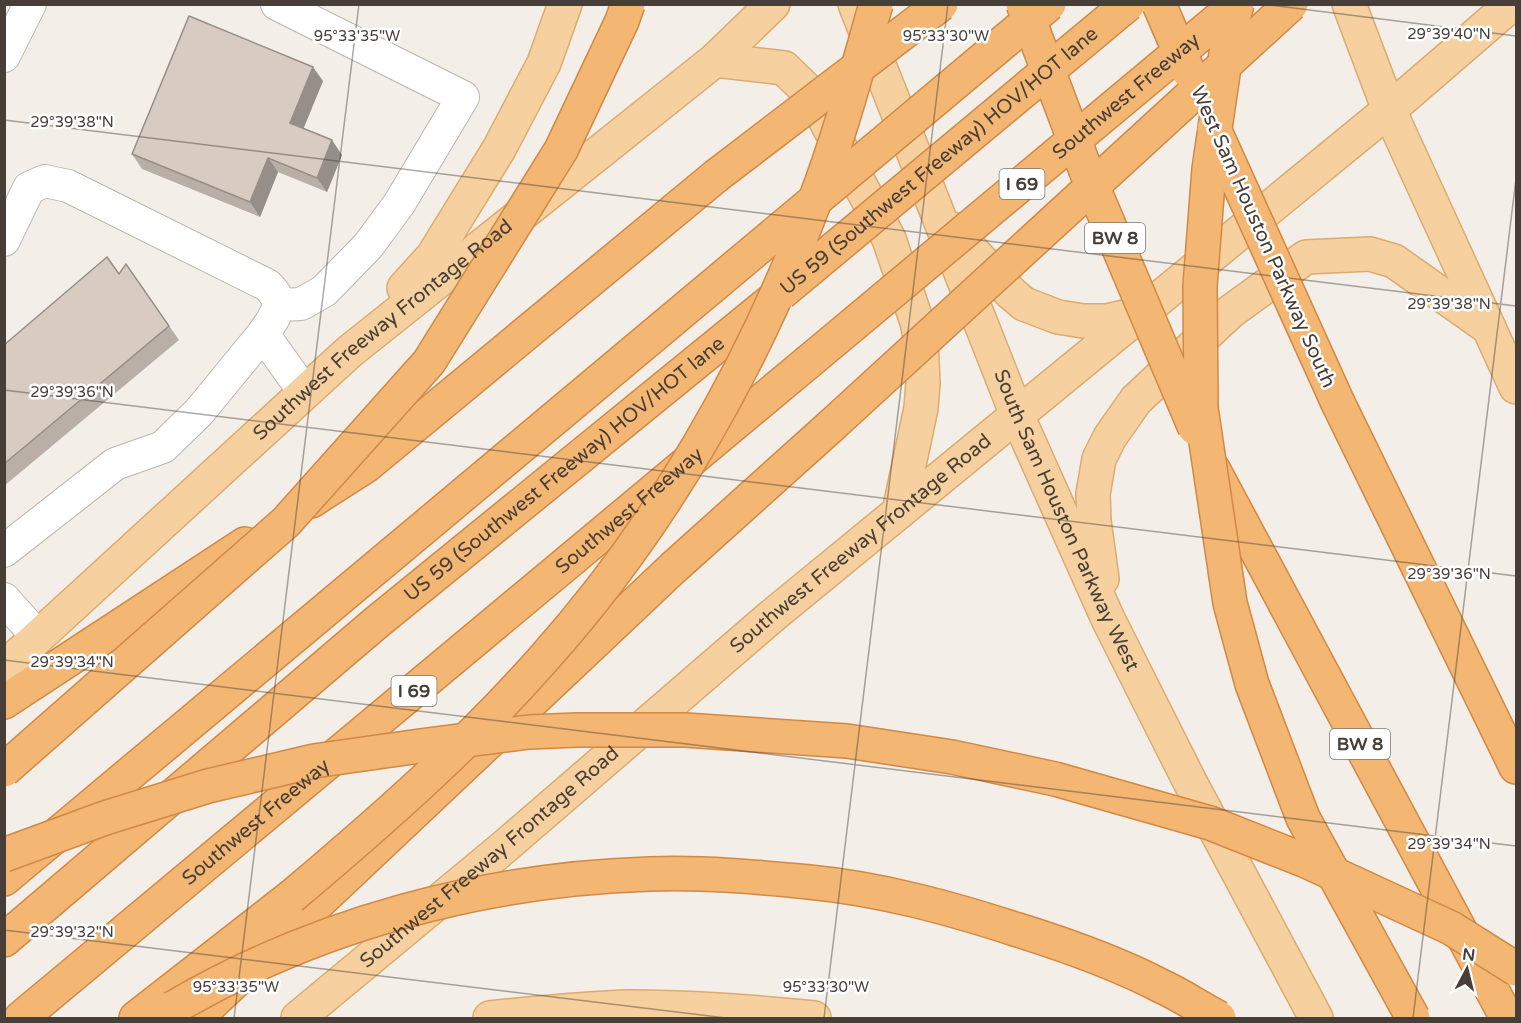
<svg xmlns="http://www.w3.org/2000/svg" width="1521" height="1023" viewBox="0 0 1521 1023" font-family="'Varela Round',sans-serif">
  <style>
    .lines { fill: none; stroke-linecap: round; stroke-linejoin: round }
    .minor-casing { stroke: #beb5ac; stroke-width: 34 }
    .major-casing { stroke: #dbab6f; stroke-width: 36 }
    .highway-casing { stroke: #d18944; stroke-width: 36 }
    .minor { stroke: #fff; stroke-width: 32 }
    .major { stroke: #f6d09e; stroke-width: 33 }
    .highway { stroke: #f3b673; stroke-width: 33 }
    .highway-bridge-casing { stroke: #d18944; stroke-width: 36; stroke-linecap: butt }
    .highway-bridge { stroke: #f3b673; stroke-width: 33 }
    .wall { fill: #b9afa7 }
    .shaded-wall { fill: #968e88 }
    .building { fill: #d7cbc2; stroke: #968e88; stroke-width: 1.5 }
    .ticks { fill: none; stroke: #463e37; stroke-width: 1.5; stroke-opacity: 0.45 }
    .labels { text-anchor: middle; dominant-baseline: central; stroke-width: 5; stroke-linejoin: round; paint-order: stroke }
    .shield { fill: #fff; stroke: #7e7873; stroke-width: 1.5 }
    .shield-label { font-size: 18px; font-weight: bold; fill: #463e37 }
    .street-label { font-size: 20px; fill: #463e37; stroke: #fff }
    .ticks-label { font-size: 15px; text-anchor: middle; fill: #463e37; stroke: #fff; stroke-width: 5; stroke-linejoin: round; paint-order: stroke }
  </style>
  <rect width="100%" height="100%" fill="#f3eee8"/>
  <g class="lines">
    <!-- minor casing -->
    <g class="minor-casing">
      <g id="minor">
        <path d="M277,4L463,97L399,204L368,246L324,291L301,304L279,305"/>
        <path d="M4,56L30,4"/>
        <path d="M4,240L29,188L45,181L68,186L267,285C287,303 276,315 263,334L305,393"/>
        <path d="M4,551L115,464L163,447L199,412L263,334"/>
        <path d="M4,599L38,637"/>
      </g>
    </g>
    <!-- major casing -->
    <g class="major-casing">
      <g id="major">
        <path id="s1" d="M855,4L1017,415L1108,619L1190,782L1316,1018"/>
        <path d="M1349,4L1389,110L1516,387"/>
        <path d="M715,60L784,68L812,95L889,239L917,322L921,341L923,383L921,408L899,512"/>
        <path d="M952,229L1011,293L1024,304L1058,317L1083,321H1107L1141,313"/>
        <path d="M404,288L433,256L499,149L544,63L565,4"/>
        <path d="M1102,579L1094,521L1093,494L1099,459L1110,437L1136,400L1230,312L1306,257L1370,254L1394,261L1489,328"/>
        <path id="s2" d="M4,668L349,352L715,60L773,4"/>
        <path id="s3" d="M298,1018L503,848L772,616L1389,110L1512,4"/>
        <path d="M490,1018C537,1013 584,1008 631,1007C692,1007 754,1012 814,1018"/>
      </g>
    </g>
    <!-- highway casing -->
    <g class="highway-casing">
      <g id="highway">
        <path d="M1338,403L1516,767"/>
        <path d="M1213,469L1507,1018"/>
        <path d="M311,501L367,465L716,176"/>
        <path d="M4,702L245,544"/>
        <path d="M4,879L752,253"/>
        <path id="s4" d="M4,940L377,622L775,298"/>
        <path id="s5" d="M21,1018L807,363"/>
        <path d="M136,1018L291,897"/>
        <path d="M196,1018L673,568L831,426"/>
      </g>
    </g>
    <!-- minor -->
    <use href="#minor" class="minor"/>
    <!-- major -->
    <use href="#major" class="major"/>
    <!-- highway -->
    <use href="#highway" class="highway"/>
    <!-- highway-bridge casing -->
    <g class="highway-bridge-casing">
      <g id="highway-bridge">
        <path d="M1023,4L1086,171L1195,428"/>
        <path d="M1159,4L1188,71"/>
        <path d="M1237,4L1228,40L1209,169L1200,286L1201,408L1230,603L1252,684L1303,818L1413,1018"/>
        <path d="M1214,129L1338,403"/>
        <path d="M716,176L941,4"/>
        <path d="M752,253L1049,4"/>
        <path id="s6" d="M781,293L1128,4"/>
        <path id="s7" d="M807,363L1237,4"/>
        <path d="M831,426L1291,4"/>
        <path d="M4,770L286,522L429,362L561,150L622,21L628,4"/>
        <path d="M4,855L105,818L208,786L314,761L420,746L529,732L577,730H685L847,741L952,757L1055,779L1210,823L1306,861L1451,928L1516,969"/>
        <path d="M291,897C380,822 468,745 545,657C662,526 753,367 814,203C839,138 857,71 876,4"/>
        <path d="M173,1008C316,924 485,879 650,874C703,872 757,877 809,882C881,889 950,908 1018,930C1066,945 1117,963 1161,986C1181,995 1200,1008 1219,1018"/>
      </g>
    </g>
    <!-- highway-bridge -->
    <use href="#highway-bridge" class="highway-bridge"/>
  </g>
  <!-- wall -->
  <g class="wall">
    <path d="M323,81L303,129L342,155L327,192L278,172L260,217L142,169L132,154Z"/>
    <path d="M126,264L179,340L4,486V345L119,274Z"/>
  </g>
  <!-- shaded-wall -->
  <g class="shaded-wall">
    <path d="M313,67L323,81L300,137L290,123Z"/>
    <path d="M332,140L342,155L327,192L317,178Z"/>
    <path d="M268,158L278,172L260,217L250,202Z"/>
  </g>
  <!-- building -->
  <g class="building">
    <path d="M189,16L313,67L290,123L332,140L317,178L268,158L250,202L132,154Z"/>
    <path d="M107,257L119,274L126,264L169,326L4,464V345Z"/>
  </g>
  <!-- ticks -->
  <path class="ticks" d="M1263,4L1516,36M4,120L1516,306M4,390L1516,576M4,660L1516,846M4,930L726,1018M234,1018L359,4M824,1018L948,4M1413,1018L1516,179"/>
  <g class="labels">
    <!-- shield labels -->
    <g class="shield">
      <rect x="999.5" y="169" width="45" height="30" rx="4.5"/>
      <rect x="1085" y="223" width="60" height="30" rx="4.5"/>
      <rect x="391.5" y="676" width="45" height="30" rx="4.5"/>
      <rect x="1330" y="729" width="60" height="30" rx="4.5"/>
    </g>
    <g class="shield-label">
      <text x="1022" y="184">I 69</text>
      <text x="1115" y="238">BW 8</text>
      <text x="414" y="691">I 69</text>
      <text x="1360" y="744">BW 8</text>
    </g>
    <!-- street labels -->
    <g class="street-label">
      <text stroke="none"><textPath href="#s7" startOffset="416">Southwest Freeway</textPath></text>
      <text stroke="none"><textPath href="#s6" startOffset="206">US 59 (Southwest Freeway) HOV/HOT lane</textPath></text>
      <text transform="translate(1263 237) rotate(66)">West Sam Houston Parkway South</text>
      <text stroke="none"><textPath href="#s2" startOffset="508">Southwest Freeway Frontage Road</textPath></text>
      <text stroke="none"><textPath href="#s4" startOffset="732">US 59 (Southwest Freeway) HOV/HOT lane</textPath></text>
      <text stroke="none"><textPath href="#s5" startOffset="792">Southwest Freeway</textPath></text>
      <text stroke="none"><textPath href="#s1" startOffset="558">South Sam Houston Parkway West</textPath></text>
      <text stroke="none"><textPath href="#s3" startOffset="736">Southwest Freeway Frontage Road</textPath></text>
      <text stroke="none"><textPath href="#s5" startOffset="306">Southwest Freeway</textPath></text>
      <text stroke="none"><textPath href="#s3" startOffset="250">Southwest Freeway Frontage Road</textPath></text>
    </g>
  </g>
  <g class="ticks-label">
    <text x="1449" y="39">29°39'40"N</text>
    <text x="357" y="41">95°33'35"W</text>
    <text x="946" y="41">95°33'30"W</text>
    <text x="72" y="127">29°39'38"N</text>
    <text x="1449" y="309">29°39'38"N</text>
    <text x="72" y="397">29°39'36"N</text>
    <text x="1449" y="579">29°39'36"N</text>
    <text x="72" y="667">29°39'34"N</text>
    <text x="1449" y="849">29°39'34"N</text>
    <text x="72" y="937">29°39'32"N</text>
    <text x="236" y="992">95°33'35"W</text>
    <text x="826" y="992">95°33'30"W</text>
  </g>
  <!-- border -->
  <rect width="1521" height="1023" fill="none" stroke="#463e37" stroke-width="12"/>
  <!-- north arrow -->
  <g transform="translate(1467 969) rotate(7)" stroke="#ffffff" stroke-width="4.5" paint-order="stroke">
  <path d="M0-4.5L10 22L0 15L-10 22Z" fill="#463e37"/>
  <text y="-9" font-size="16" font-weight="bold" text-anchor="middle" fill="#463e37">N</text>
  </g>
</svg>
